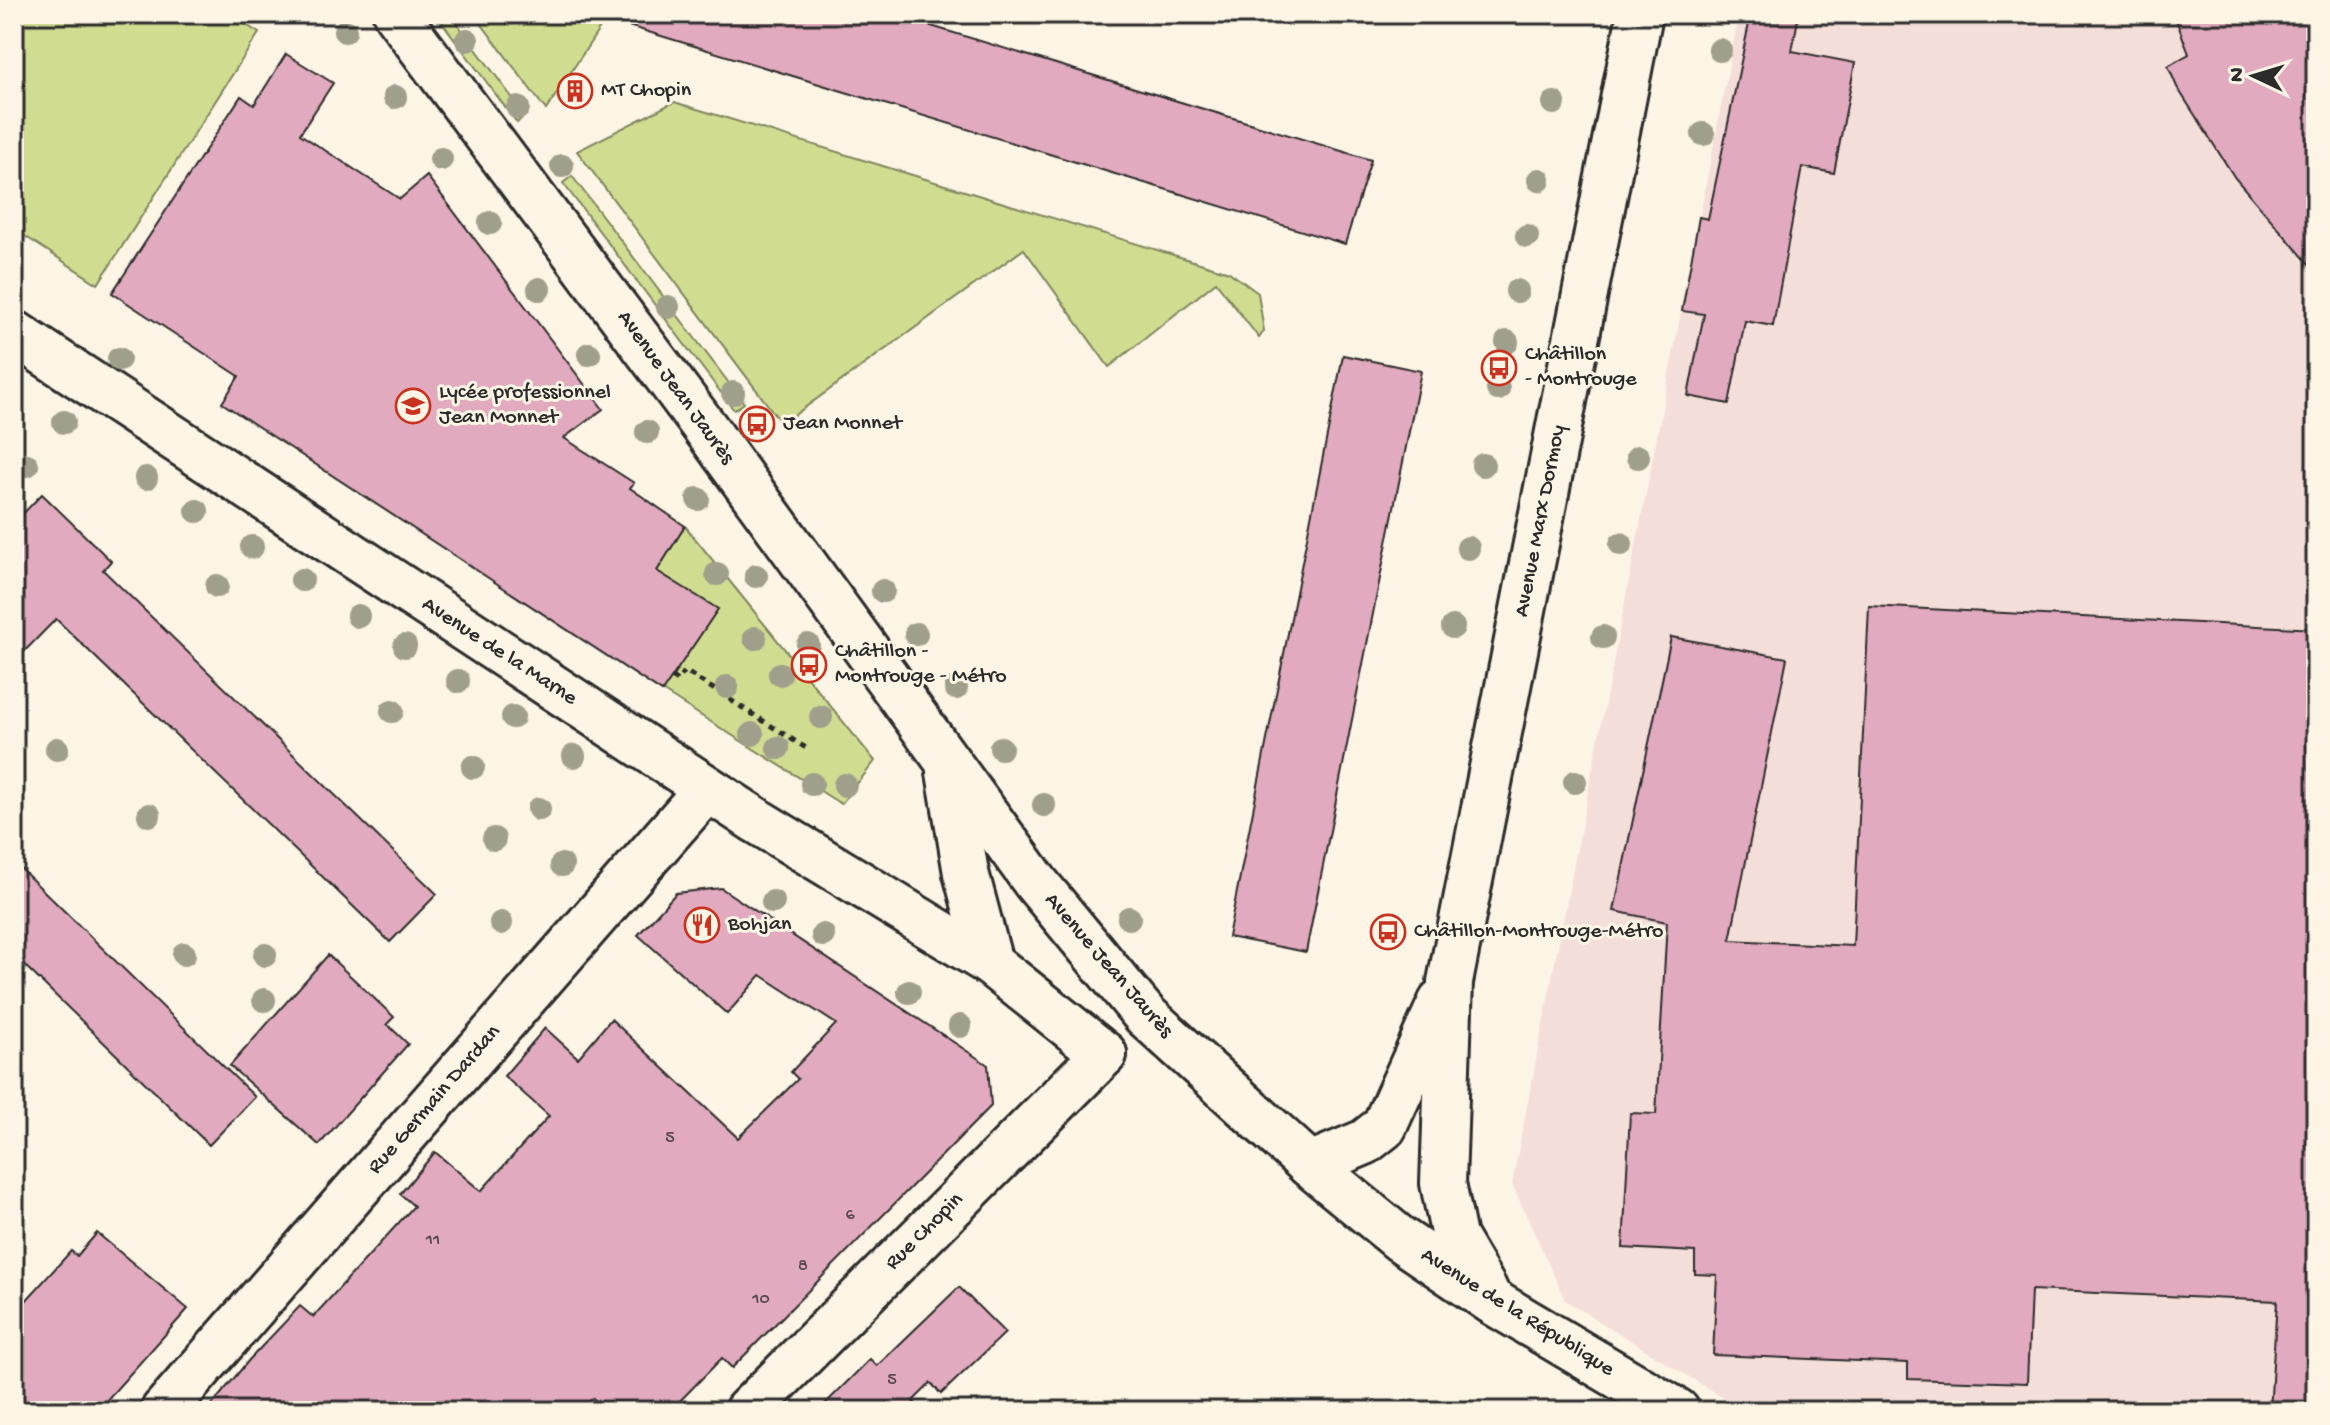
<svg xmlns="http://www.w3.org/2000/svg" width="2330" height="1425" viewBox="0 0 2330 1425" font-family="'Gochi Hand',sans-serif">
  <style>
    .built { fill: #f4ded9 }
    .green { fill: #d0dd90; stroke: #7e845e; stroke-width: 2 }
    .building { fill: #e2aabe; stroke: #2b2b2b; stroke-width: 2 }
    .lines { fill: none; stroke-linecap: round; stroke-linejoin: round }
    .minor-casing { stroke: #2b2b2b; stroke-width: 50 }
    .major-casing { stroke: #2b2b2b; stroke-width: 50 }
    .path { stroke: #2b2b2b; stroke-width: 5; stroke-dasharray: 6 6; stroke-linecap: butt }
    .minor { stroke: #fcf5e5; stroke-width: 44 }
    .major { stroke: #fcf5e5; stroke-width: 44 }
    .tree { fill: #a09f8c }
    .labels { text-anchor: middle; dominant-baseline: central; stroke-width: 6; stroke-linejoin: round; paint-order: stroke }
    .number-label { font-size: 18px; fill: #594b50 }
    .poi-label { font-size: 22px; fill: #2b2b2b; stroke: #fcf5e5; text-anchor: start }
    .street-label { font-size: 22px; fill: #2b2b2b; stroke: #fcf5e5 }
  </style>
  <rect width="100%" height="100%" fill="#fcf5e5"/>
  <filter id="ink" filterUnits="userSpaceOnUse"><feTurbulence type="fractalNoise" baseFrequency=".0125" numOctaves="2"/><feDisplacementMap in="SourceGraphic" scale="16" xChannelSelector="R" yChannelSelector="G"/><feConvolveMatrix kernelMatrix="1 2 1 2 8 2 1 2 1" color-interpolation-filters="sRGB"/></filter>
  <g filter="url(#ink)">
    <!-- built -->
    <path class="built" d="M1739,14H2316V1411H1744L1565,1300L1512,1184Z"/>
    <!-- green -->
    <g class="green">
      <path d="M14,14H229L259,33L98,284L14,229Z"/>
      <path d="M436,14H450L525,115L517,123Z"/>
      <path d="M474,14H609L546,110Z"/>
      <path d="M674,102L1229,272L1258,293L1264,331L1259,338L1216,282L1109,367L1024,249L782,424L577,151Z"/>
      <path d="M572,176L744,403L734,410L563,183Z"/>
      <path d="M685,526L875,761L841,804L662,691L717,609L657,571Z"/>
    </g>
    <!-- building -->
    <g class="building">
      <path d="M624,14H920L918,22L1371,160L1345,244L622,24Z"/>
      <path d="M1751,14H1799L1792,51L1855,63L1834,173L1802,167L1773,326L1745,321L1729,404L1688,396L1704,314L1682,311L1699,217L1708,219Z"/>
      <path d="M2174,14H2316V272L2235,178L2177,87L2168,66L2189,54Z"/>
      <path d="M286,54L333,83L300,134L400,199L427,176L603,409L564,438L634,483L630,488L685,526L657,571L718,609L662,692L222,403L239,376L112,293L241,96L254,105Z"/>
      <path d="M1343,355L1421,371L1306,952L1228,937Z"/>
      <path d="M42,494L111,561L103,570L437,894L390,942L56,619L14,662V523Z"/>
      <path d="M1869,606L2316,629V1411H2270L2277,1301L2031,1290L2027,1383L1908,1379V1363L1713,1355L1717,1275L1695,1274V1252L1623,1248L1630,1113L1656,1114L1667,922L1614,911L1671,637L1787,658L1730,940L1853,946Z"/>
      <path d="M14,862L255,1097L209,1145L14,955Z"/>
      <path d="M721,888L988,1065L991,1106L732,1368L722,1358L670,1411H607L593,1398L578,1411H207L249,1360L300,1306L313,1317L414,1206L400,1194L435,1152L481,1191L549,1116L504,1076L545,1028L578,1058L611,1019L738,1138L798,1079L791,1072L836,1024L761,975L727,1014L638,935L676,893Z"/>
      <path d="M328,955L394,1017L387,1024L408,1044L319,1145L230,1066Z"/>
      <path d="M97,1233L188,1309L97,1411H14V1314L71,1251L77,1256Z"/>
      <path d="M959,1287L1005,1333L941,1394L931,1383L913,1401L923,1411H818L870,1359L877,1366Z"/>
    </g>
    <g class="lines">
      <!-- minor casing -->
      <g class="minor-casing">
        <g id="minor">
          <path d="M14,333L757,821L990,963"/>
          <path d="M163,1411L707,789"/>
          <path d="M747,1411L1104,1054"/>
        </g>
      </g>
      <!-- major casing -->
      <g class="major-casing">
        <g id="major">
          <path d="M396,14L709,433L1036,883L1145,1015L1310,1165L1400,1239L1493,1302L1677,1411"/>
          <path d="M949,772L966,873L990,963L1104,1054"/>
          <path d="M1310,1165L1365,1142L1384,1127L1441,1002"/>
          <path d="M1485,1290L1454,1237L1443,1183L1450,982L1640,14"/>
        </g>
      </g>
      <!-- path -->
      <path class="path" d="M672,677L677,681L685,671L809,750"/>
      <!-- minor -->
      <use href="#minor" class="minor"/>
      <!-- major -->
      <use href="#major" class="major"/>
    </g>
    <!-- trees -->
    <g class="tree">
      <circle cx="345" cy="31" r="12"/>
      <circle cx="467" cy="40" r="12"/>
      <circle cx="1720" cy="50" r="12"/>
      <circle cx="395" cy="97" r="12"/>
      <circle cx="1554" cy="103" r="12"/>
      <circle cx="518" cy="108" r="12"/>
      <circle cx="1703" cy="134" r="12"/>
      <circle cx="441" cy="159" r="12"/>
      <circle cx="562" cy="166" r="12"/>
      <circle cx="1539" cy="180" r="12"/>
      <circle cx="490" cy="223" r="12"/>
      <circle cx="1527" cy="236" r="12"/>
      <circle cx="539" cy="289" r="12"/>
      <circle cx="1517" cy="291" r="12"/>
      <circle cx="668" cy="307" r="12"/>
      <circle cx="1507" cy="342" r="12"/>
      <circle cx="589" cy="354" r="12"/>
      <circle cx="119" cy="359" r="12"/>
      <circle cx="1498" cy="389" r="12"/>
      <circle cx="733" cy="393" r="12"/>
      <circle cx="64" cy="422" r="12"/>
      <circle cx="647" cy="432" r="12"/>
      <circle cx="1638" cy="457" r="12"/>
      <circle cx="27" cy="465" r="12"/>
      <circle cx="1483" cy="465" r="12"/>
      <circle cx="146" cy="478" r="12"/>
      <circle cx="698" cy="499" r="12"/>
      <circle cx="197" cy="511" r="12"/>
      <circle cx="1621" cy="544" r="12"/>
      <circle cx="252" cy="547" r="12"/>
      <circle cx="1468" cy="548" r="12"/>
      <circle cx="717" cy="574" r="12"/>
      <circle cx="756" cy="576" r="12"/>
      <circle cx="302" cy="580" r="12"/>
      <circle cx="217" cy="586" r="12"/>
      <circle cx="883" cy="591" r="12"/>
      <circle cx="358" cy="616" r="12"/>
      <circle cx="1453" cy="627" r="12"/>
      <circle cx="916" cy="634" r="12"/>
      <circle cx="1603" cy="637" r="12"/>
      <circle cx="755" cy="638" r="12"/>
      <circle cx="808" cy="645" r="12"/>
      <circle cx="405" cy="646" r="12"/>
      <circle cx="780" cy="674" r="12"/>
      <circle cx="458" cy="681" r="12"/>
      <circle cx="727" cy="687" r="12"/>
      <circle cx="956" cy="688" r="12"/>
      <circle cx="392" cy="711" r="12"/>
      <circle cx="513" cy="717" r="12"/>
      <circle cx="821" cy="717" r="12"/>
      <circle cx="752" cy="734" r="12"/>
      <circle cx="778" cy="748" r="12"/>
      <circle cx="1001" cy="748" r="12"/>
      <circle cx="57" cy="749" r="12"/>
      <circle cx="574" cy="756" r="12"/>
      <circle cx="473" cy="767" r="12"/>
      <circle cx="1575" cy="782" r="12"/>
      <circle cx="812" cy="784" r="12"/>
      <circle cx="845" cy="785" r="12"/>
      <circle cx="1044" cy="805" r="12"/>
      <circle cx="539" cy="809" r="12"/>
      <circle cx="149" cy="815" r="12"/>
      <circle cx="494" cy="839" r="12"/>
      <circle cx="562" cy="865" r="12"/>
      <circle cx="773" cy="902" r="12"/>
      <circle cx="1129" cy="918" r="12"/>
      <circle cx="501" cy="923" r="12"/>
      <circle cx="823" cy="935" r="12"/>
      <circle cx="184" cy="954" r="12"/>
      <circle cx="265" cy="955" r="12"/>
      <circle cx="909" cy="992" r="12"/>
      <circle cx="264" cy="1000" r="12"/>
      <circle cx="960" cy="1026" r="12"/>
    </g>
  </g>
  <!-- icons -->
  <defs>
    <g id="building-ring" transform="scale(1.8)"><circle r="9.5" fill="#fcf5e5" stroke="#c8321e" stroke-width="1.5"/><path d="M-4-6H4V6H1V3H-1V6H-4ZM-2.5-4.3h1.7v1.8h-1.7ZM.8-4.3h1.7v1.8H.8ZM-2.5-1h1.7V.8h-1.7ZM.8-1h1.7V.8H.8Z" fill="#c8321e"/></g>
    <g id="bus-ring" transform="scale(1.8)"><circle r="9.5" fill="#fcf5e5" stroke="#c8321e" stroke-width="1.5"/><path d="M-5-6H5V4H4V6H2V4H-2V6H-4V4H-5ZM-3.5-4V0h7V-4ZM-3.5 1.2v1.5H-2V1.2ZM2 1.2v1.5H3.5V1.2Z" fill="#c8321e"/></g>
    <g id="school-ring" transform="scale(1.8)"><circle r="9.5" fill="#fcf5e5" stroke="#c8321e" stroke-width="1.5"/><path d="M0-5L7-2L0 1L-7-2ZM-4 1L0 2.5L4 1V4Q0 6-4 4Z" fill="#c8321e"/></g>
    <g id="restaurant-ring" transform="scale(1.8)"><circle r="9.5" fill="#fcf5e5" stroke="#c8321e" stroke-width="1.5"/><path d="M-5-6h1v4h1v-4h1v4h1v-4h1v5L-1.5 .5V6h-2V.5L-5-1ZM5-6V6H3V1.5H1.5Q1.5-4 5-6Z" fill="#c8321e"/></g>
  </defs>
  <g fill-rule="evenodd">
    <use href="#building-ring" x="575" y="91"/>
    <use href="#bus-ring" x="1499" y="368"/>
    <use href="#school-ring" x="413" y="406"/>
    <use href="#bus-ring" x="757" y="424"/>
    <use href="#bus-ring" x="809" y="665"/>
    <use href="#restaurant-ring" x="702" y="925"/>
    <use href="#bus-ring" x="1388" y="932"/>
  </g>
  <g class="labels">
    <!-- number labels -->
    <g class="number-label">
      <text x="670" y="1138">5</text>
      <text x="850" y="1215">6</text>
      <text x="433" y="1240">11</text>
      <text x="803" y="1266">8</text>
      <text x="761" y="1299">10</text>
      <text x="892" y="1380">5</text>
    </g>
    <!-- poi labels -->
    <g class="poi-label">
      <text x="601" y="91">MT Chopin</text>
      <text x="1525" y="355">Châtillon<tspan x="1525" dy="25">- Montrouge</tspan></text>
      <text x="439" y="393">Lycée professionnel<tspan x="439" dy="25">Jean Monnet</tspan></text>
      <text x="783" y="424">Jean Monnet</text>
      <text x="835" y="652">Châtillon -<tspan x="835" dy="25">Montrouge - Métro</tspan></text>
      <text x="728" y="925">Bohjan</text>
      <text x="1414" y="932">Châtillon-Montrouge-Métro</text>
    </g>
    <!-- street labels -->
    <g class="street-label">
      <text transform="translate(675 388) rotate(54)">Avenue Jean Jaurès</text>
      <text transform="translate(1541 521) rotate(-79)">Avenue Marx Dormoy</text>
      <text transform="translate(499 652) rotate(33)">Avenue de la Marne</text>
      <text transform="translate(1108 966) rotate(49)">Avenue Jean Jaurès</text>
      <text transform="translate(435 1100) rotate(-49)">Rue Germain Dardan</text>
      <text transform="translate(925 1232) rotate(-45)">Rue Chopin</text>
      <text transform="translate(1517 1313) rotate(32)">Avenue de la République</text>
    </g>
  </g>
  <!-- margin -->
  <rect width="2330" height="1425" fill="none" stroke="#fcf5e5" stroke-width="48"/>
  <rect x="24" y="24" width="2282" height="1377" fill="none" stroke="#2b2b2b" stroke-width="3" filter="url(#ink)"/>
  <!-- north arrow -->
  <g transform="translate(2254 76) rotate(274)" stroke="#fcf5e5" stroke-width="6" paint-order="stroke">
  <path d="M0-6L14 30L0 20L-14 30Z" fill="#2b2b2b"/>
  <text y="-12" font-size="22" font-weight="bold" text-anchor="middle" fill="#2b2b2b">N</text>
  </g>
</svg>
